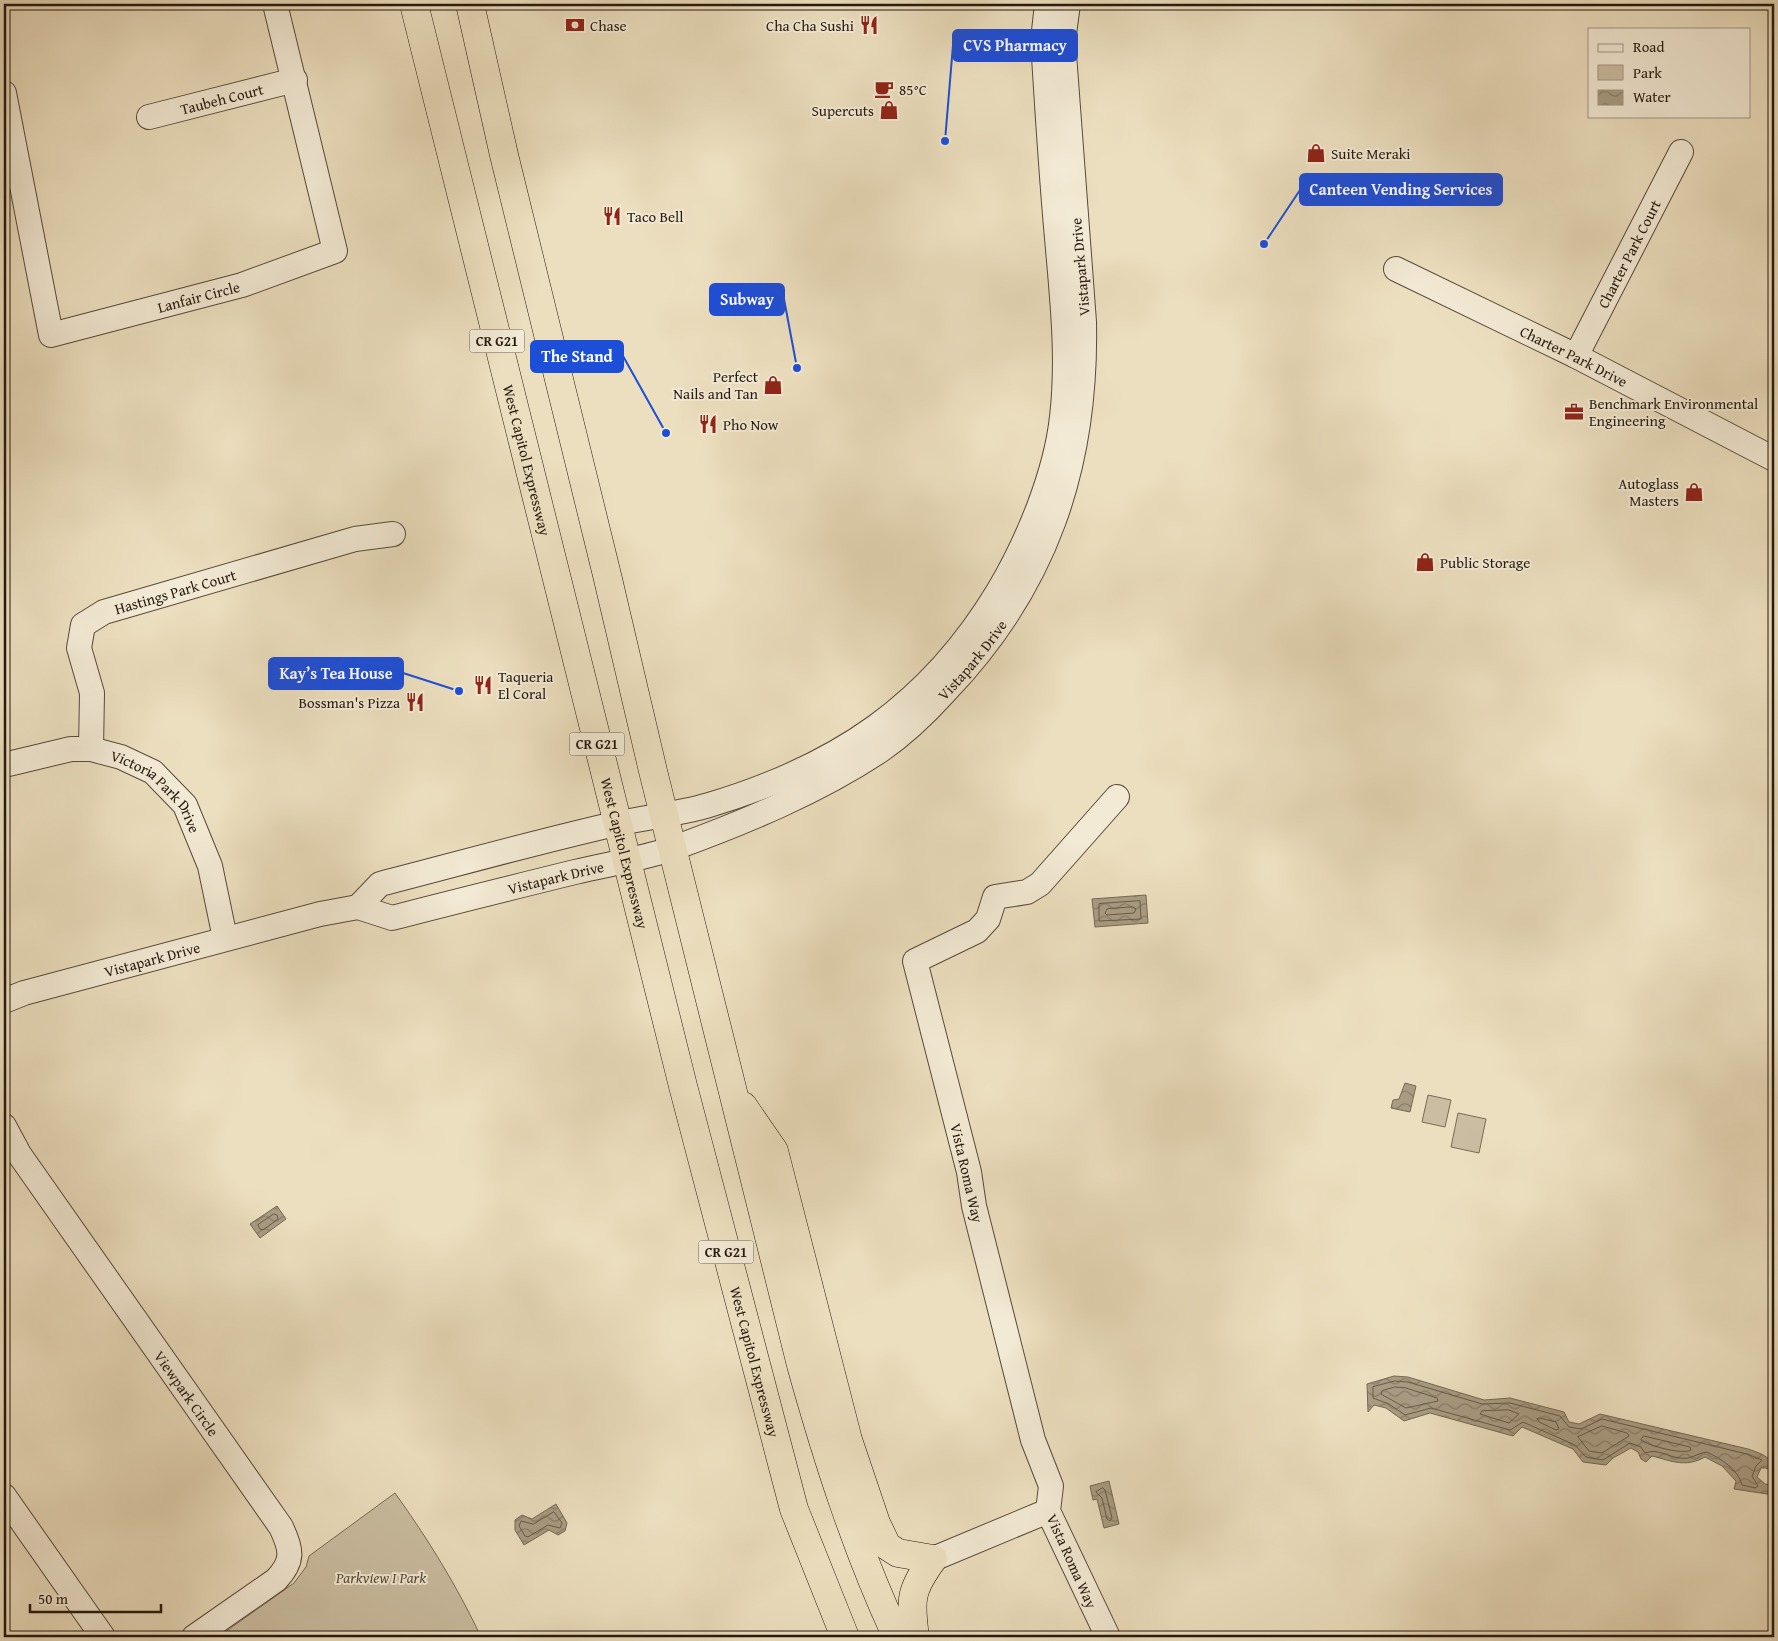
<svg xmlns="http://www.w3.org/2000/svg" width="1778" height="1641" viewBox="0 0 1778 1641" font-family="'Gentium Book Plus',serif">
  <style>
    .green { fill: #cabda1; stroke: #786b58 }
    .water { fill: url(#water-waves); stroke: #756855 }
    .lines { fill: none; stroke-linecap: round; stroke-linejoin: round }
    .shore { stroke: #685a49; stroke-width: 1 }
    .minor-casing { stroke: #584a3b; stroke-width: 26 }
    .highway-casing { stroke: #26190f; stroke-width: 29 }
    .minor { stroke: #f3ead5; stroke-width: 24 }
    .highway { stroke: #ecdfbf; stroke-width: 28 }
    .labels { text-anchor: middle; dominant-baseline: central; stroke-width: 4; stroke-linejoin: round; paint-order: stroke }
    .shield { fill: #f3ead5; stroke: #64584a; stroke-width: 1 }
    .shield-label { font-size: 14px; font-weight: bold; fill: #26190f }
    .poi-label { font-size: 15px; fill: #26190f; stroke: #f3ead5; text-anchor: start }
    .street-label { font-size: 15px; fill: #26190f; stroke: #f3ead5 }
    .park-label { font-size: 15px; font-style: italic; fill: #574a3b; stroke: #f3ead5 }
    .leader { fill: none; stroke: #1d4ed8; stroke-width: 2 }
    .callout-dot { fill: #1d4ed8; stroke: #f3ead5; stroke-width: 2 }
    .callout { fill: #1d4ed8; stroke: #1d4ed8; stroke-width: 2 }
    .callout-label { font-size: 16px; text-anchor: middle; font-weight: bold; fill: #fff }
  </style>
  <defs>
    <pattern id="water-waves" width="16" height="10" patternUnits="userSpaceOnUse" patternTransform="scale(1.25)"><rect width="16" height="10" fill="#a99c83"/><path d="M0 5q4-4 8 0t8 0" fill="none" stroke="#897e6a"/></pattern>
  </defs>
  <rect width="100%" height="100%" fill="#ecdfbf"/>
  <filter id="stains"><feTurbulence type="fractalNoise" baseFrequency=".004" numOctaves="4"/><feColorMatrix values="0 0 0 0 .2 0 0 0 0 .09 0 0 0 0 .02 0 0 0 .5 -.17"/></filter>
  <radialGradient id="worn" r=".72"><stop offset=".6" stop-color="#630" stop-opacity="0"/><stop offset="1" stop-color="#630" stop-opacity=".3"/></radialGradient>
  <!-- green -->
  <g class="green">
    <path d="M1428,1095L1451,1100L1445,1127L1422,1122Z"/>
    <path d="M1458,1113L1486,1119L1479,1153L1451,1147Z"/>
    <path d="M395,1493C428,1539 457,1586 481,1637H218L294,1583L306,1567L309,1556Z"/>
  </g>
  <!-- water -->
  <g class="water">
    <path d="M1146,895L1148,923L1095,927L1092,899Z"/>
    <path d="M1405,1083L1416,1086L1410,1112L1391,1108L1393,1100L1399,1099Z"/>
    <path d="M277,1206L286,1219L260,1238L250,1224Z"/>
    <path d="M1394,1376L1408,1377L1484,1400L1510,1398L1564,1412L1569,1422L1579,1424L1600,1414L1748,1449C1762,1454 1774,1457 1774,1473L1766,1468H1761L1757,1477L1765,1484L1774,1485V1495L1734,1489L1736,1481L1722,1466L1705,1457C1685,1468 1672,1461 1652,1456L1646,1462L1641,1459L1638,1452L1631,1448L1613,1458L1606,1465L1583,1462L1573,1449L1522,1427L1513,1436L1430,1413L1404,1421L1386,1408L1374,1405L1368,1412L1367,1384Z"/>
    <path d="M1109,1481L1119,1524L1104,1528L1097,1499L1093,1500L1090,1486Z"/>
    <path d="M556,1504L567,1523L565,1531L558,1535L549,1530L524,1545L515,1530V1520L522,1515L532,1519Z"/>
  </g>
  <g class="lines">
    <!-- shore -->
    <g class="shore">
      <path d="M1140,901L1141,919L1099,921V904Z"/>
      <path d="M1133,907L1136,909L1134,913L1107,915L1105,913L1107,909Z"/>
      <path d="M274,1214L277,1215L278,1219L263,1230L260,1229L258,1225Z"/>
      <path d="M1395,1381L1408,1382L1482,1404L1510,1403L1560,1416L1569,1427L1581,1429L1602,1419L1747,1454L1762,1460L1756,1466L1752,1476L1758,1486L1755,1488L1742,1485C1738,1469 1721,1459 1707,1452C1697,1453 1691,1460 1680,1458C1668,1457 1657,1448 1645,1453L1641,1447L1630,1443L1603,1460L1586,1457L1575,1445L1523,1422L1510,1430L1431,1408L1405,1415L1389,1404L1373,1398V1387Z"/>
      <path d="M1395,1387L1406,1388L1437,1398L1438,1401L1406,1408L1381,1394L1382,1391Z"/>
      <path d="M1509,1410L1519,1414L1509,1423L1480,1414L1482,1411Z"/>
      <path d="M1540,1418L1556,1422L1559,1429L1556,1430L1539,1422L1537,1419Z"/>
      <path d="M1602,1426L1627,1433L1629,1436L1602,1453L1589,1451L1578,1437Z"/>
      <path d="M1644,1436L1690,1447L1691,1450C1683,1455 1649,1446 1641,1440Z"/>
      <path d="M1103,1488L1105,1490L1112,1518L1110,1521L1107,1519L1102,1498L1096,1492Z"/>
      <path d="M554,1512L562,1523L560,1528L548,1525L528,1537L525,1536L519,1526L521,1521L533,1524Z"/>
    </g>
    <!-- minor casing -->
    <g class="minor-casing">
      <g id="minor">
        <path id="s1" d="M4,93L51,335L242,285L335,251L275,4"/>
        <path id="s2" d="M149,117L295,80"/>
        <path id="s3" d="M1396,269L1576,356L1774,459"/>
        <path id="s4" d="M1576,356L1681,152"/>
        <path id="s5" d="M91,749L92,693L79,648L83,625L104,612L355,539L393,534"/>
        <path id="s6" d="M4,765L71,749H91L121,757L153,772L185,805L210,866L225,938"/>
        <path d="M358,907L380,884C458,864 536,842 615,824C647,817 679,814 709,805C837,767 930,705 999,590C1028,541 1056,473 1062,417C1069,357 1062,297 1057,238C1051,172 1047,106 1043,40L1047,4"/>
        <path id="s7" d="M4,1001L24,993L320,914L358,907L392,918C453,902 514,887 575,872C608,864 642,859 674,848C745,822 818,792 881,750C904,734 926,713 945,692C1046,587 1087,466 1084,322L1063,41L1068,4"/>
        <path id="s8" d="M4,1126L19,1154L281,1527C292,1550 294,1561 276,1580L194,1637"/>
        <path d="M4,1496L103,1637"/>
        <path d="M933,1559L1048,1511"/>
        <path d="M1108,1637L1048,1511L1051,1486L1033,1440L974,1206L969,1172L915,961L977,931L988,919L995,897L1027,892L1040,884L1117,797"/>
      </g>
    </g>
    <!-- highway casing -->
    <g class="highway-casing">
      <g id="highway">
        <path id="s9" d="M414,4L683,1086L794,1509L845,1637"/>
        <path d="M470,4L504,155L607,575L653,771L801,1365C827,1458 856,1549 897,1637"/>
        <path d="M743,1106L774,1151L848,1440L876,1523L887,1546L898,1553L933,1559C910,1590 910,1600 915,1637"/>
      </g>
    </g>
    <!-- minor -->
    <use href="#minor" class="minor"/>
    <!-- highway -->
    <use href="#highway" class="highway"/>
  </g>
  <!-- icons -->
  <defs>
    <g id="bank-bare" transform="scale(1.5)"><path d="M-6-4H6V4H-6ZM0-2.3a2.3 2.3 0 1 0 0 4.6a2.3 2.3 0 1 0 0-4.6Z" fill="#8f2418" stroke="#f3ead5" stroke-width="2.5" paint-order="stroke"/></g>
    <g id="restaurant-bare" transform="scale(1.5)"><path d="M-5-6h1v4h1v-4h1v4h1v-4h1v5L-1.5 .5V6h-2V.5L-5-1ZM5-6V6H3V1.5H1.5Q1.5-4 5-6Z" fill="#8f2418" stroke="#f3ead5" stroke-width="2.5" paint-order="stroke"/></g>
    <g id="cafe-bare" transform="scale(1.5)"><path d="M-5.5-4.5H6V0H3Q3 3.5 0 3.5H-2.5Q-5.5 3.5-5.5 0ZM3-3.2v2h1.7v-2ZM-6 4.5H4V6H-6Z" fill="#8f2418" stroke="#f3ead5" stroke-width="2.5" paint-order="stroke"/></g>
    <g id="shop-bare" transform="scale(1.5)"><path d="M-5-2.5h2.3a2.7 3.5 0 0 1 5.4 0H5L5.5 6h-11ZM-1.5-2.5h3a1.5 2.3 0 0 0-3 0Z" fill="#8f2418" stroke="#f3ead5" stroke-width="2.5" paint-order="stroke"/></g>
    <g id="office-bare" transform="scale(1.5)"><path d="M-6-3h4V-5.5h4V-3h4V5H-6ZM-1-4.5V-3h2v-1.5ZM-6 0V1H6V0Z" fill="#8f2418" stroke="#f3ead5" stroke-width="2.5" paint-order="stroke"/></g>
  </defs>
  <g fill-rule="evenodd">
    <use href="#bank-bare" x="575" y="25"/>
    <use href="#restaurant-bare" x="869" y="25"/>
    <use href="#cafe-bare" x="884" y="89"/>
    <use href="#shop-bare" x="889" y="110"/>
    <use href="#shop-bare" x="1316" y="153"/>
    <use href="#restaurant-bare" x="612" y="216"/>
    <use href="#shop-bare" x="773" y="385"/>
    <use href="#office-bare" x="1574" y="412"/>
    <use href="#restaurant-bare" x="708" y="424"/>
    <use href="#shop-bare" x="1694" y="492"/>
    <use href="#shop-bare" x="1425" y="562"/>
    <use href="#restaurant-bare" x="483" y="685"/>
    <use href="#restaurant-bare" x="415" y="702"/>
  </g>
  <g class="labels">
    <!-- shield labels -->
    <g class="shield">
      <rect x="469.5" y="329.5" width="55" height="23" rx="4"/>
      <rect x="569.5" y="732.5" width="55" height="23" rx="4"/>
      <rect x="698.5" y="1240.5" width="55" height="23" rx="4"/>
    </g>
    <g class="shield-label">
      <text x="497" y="341">CR G21</text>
      <text x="597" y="744">CR G21</text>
      <text x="726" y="1252">CR G21</text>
    </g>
    <!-- poi labels -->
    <g class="poi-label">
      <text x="590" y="25">Chase</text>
      <text x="854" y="25" text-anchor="end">Cha Cha Sushi</text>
      <text x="899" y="89">85°C</text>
      <text x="874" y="110" text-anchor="end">Supercuts</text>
      <text x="1331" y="153">Suite Meraki</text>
      <text x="627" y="216">Taco Bell</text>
      <text x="758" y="376" text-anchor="end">Perfect<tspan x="758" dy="17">Nails and Tan</tspan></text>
      <text x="1589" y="403">Benchmark Environmental<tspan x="1589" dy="17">Engineering</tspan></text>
      <text x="723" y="424">Pho Now</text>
      <text x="1679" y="483" text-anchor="end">Autoglass<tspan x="1679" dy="17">Masters</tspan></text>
      <text x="1440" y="562">Public Storage</text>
      <text x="498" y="676">Taqueria<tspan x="498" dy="17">El Coral</tspan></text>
      <text x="400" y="702" text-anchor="end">Bossman's Pizza</text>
    </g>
    <!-- street labels -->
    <g class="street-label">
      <text stroke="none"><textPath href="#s2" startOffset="75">Taubeh Court</textPath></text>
      <text stroke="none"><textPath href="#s4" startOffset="115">Charter Park Court</textPath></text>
      <text transform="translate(1080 267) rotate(-95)">Vistapark Drive</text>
      <text stroke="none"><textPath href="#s1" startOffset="399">Lanfair Circle</textPath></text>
      <text stroke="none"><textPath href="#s3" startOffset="198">Charter Park Drive</textPath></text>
      <text stroke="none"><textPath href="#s9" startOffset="470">West Capitol Expressway</textPath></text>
      <text stroke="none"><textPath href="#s5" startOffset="225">Hastings Park Court</textPath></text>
      <text stroke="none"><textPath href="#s7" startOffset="1051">Vistapark Drive</textPath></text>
      <text stroke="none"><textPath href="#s6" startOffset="170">Victoria Park Drive</textPath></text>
      <text stroke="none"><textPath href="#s9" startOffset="875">West Capitol Expressway</textPath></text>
      <text stroke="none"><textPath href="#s7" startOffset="571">Vistapark Drive</textPath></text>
      <text stroke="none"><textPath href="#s7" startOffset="154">Vistapark Drive</textPath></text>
      <text transform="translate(967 1173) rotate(77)">Vista Roma Way</text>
      <text stroke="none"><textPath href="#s9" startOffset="1400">West Capitol Expressway</textPath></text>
      <text stroke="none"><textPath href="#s8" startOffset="324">Viewpark Circle</textPath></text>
      <text transform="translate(1072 1561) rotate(66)">Vista Roma Way</text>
    </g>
    <!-- park labels -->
    <g class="park-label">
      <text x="381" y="1577">Parkview I Park</text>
    </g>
  </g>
  <!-- callouts -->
  <path class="leader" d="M945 141L953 45M1264 244L1300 190M797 368L784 299M666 433L623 356M459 691L403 673"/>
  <g class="callout-dot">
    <circle cx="945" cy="141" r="5"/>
    <circle cx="1264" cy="244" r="5"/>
    <circle cx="797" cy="368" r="5"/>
    <circle cx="666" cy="433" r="5"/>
    <circle cx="459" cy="691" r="5"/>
  </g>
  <g class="callout">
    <rect x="953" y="30" width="124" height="31" rx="5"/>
    <rect x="1300" y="174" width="202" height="31" rx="5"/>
    <rect x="710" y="284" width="74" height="31" rx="5"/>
    <rect x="531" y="341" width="92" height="31" rx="5"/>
    <rect x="269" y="658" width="134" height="31" rx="5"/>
  </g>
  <g class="callout-label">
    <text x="1015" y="51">CVS Pharmacy</text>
    <text x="1401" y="195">Canteen Vending Services</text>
    <text x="747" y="305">Subway</text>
    <text x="577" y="362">The Stand</text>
    <text x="336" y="679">Kay’s Tea House</text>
  </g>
  <!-- margin -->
  <rect width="1778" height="1641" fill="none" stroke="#ecdfbf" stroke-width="20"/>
  <rect x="5" y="5" width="1768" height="1631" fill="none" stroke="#26190f" stroke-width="2.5"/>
  <rect x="10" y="10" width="1758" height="1621" fill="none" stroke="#26190f"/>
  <!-- legend -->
  <rect x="1588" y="28" width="162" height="90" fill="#f3ead5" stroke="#a19686"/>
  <rect x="1598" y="44" width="25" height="8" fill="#f3ead5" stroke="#a19686"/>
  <text x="1633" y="52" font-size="15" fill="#26190f">Road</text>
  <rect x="1598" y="65" width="25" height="15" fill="#cabda1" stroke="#a19686"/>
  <text x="1633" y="78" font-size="15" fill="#26190f">Park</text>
  <rect x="1598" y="90" width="25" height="15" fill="url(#water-waves)" stroke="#a19686"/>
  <text x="1633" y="102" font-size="15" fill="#26190f">Water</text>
  <!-- scale -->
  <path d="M30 1604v8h131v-8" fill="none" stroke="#26190f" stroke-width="2.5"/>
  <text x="38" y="1604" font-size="15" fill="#26190f" stroke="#f3ead5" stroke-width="4" paint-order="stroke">50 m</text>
  <rect width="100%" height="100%" filter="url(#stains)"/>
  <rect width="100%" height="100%" fill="url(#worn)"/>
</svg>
